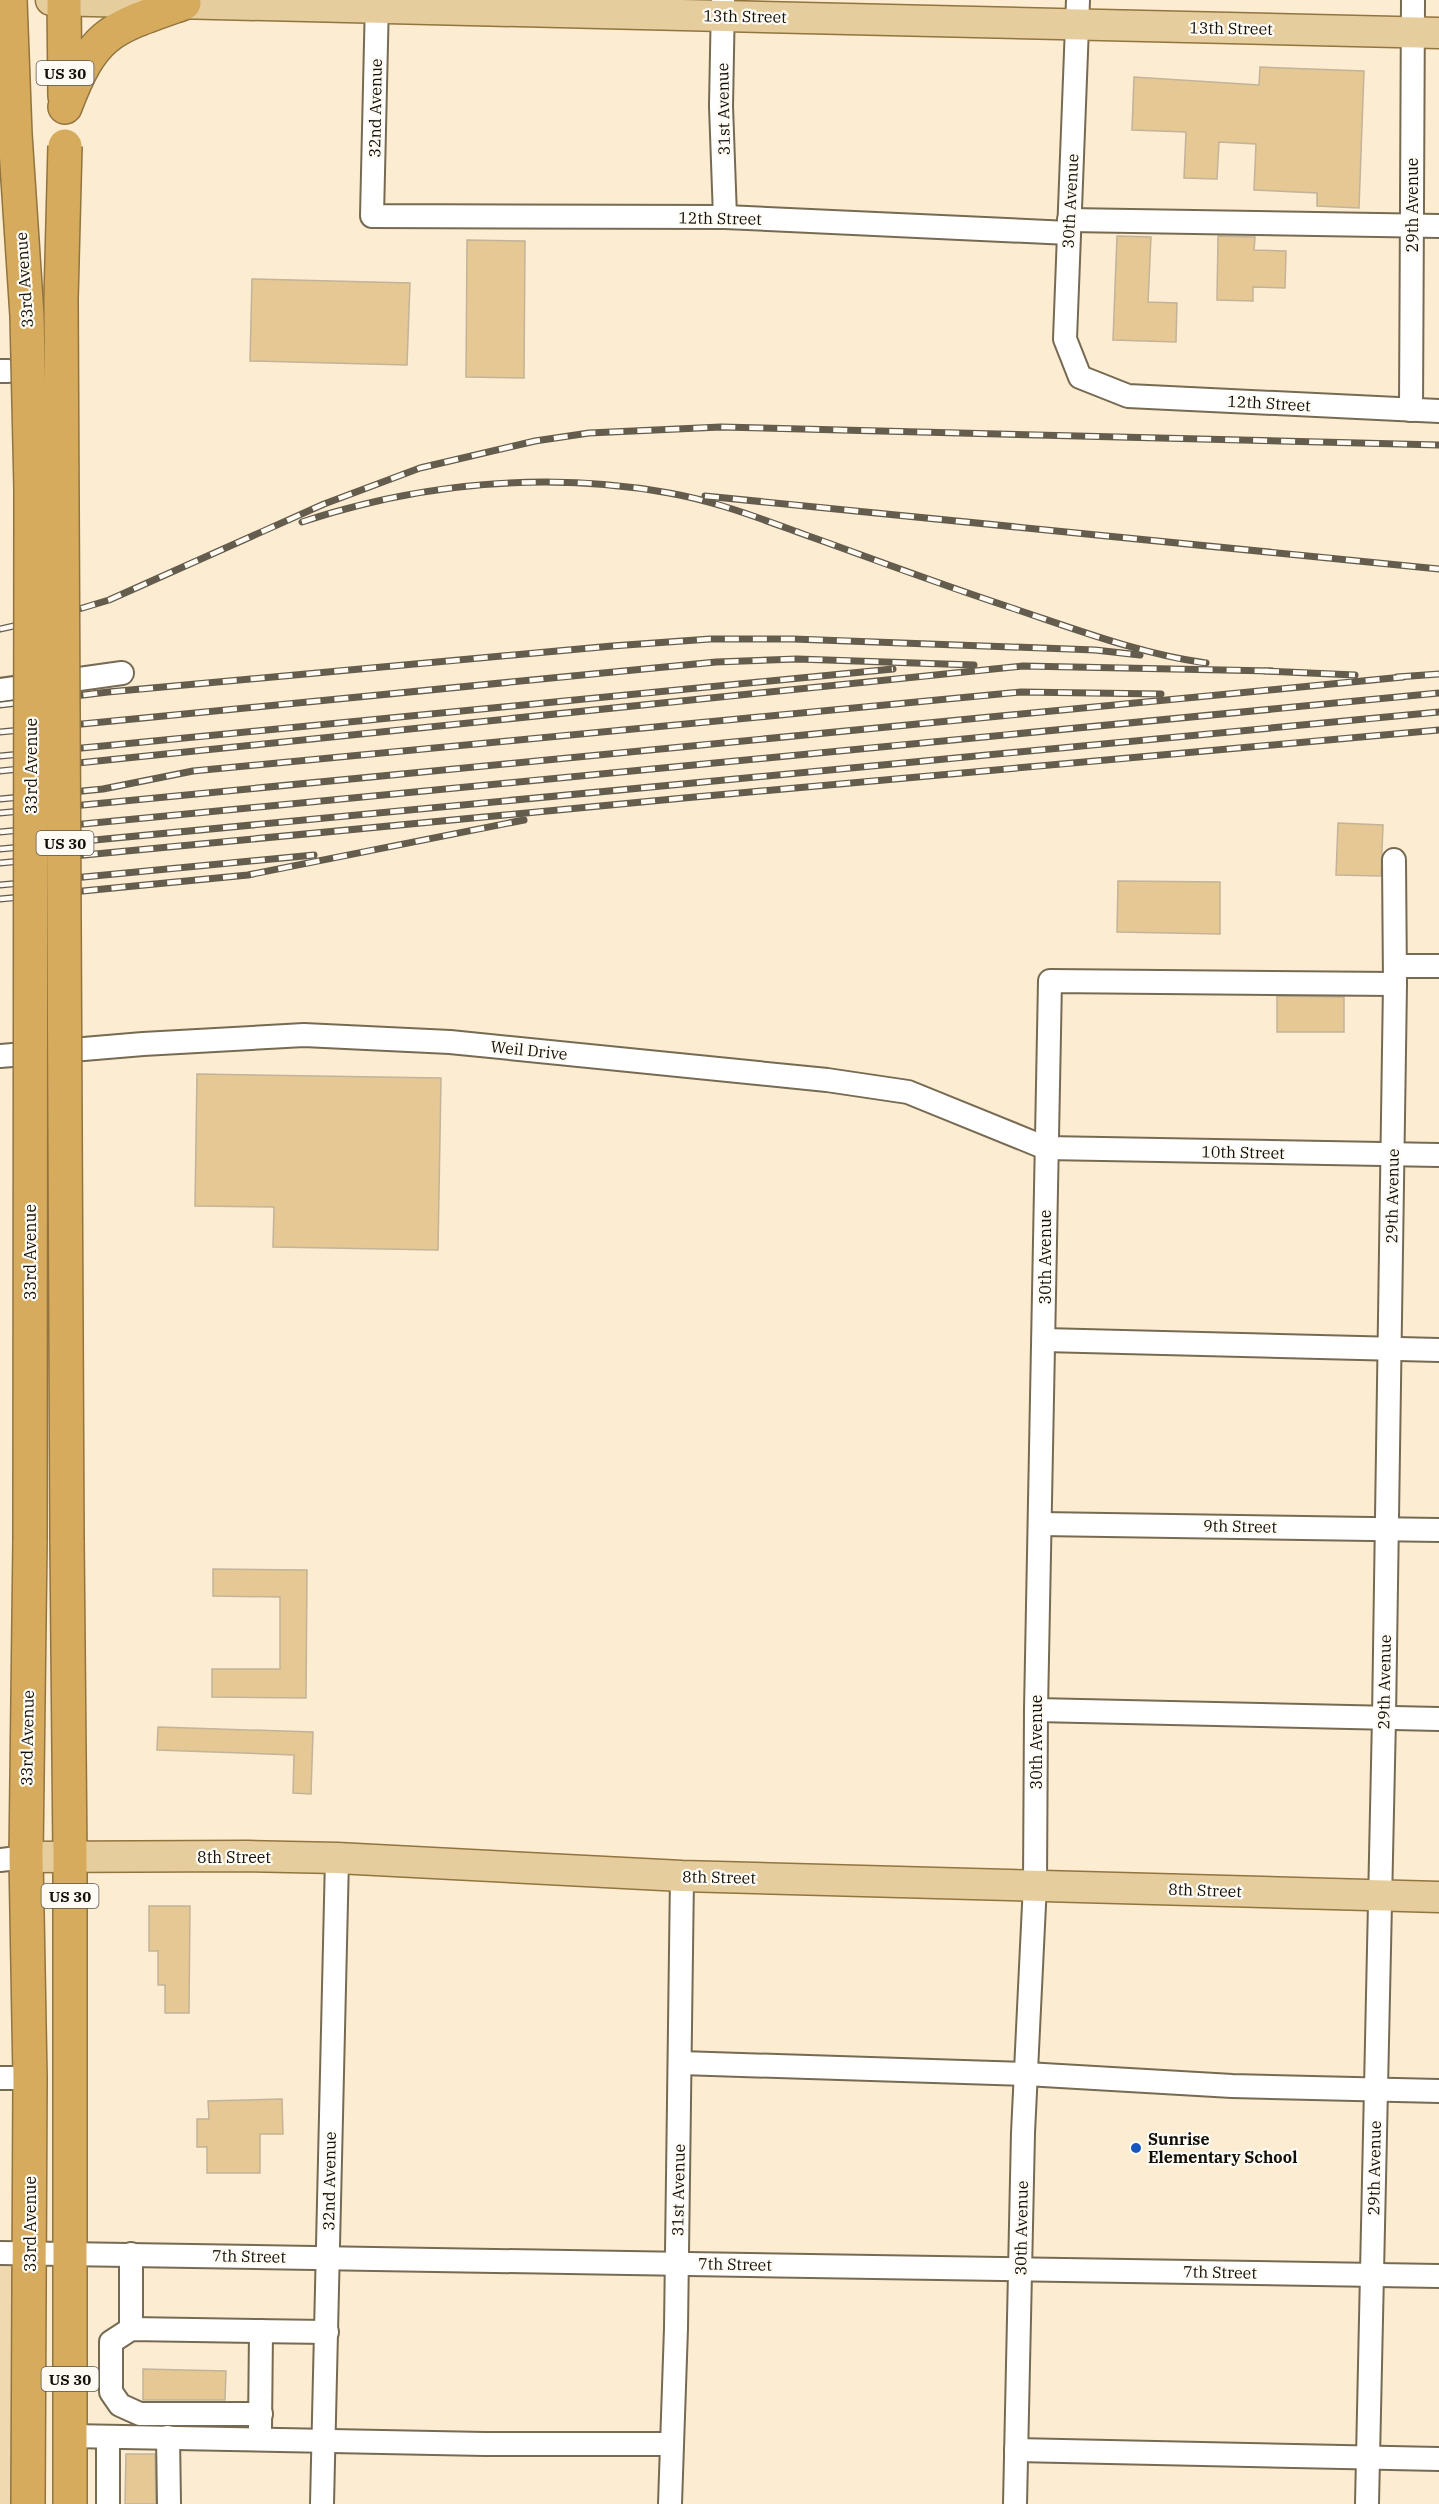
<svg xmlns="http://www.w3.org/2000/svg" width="1439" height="2504" viewBox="0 0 1439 2504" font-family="'IBM Plex Serif',serif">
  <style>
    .green { fill: #f0d8b0 }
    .building { fill: #e6c894; stroke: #c2b399; stroke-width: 1.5 }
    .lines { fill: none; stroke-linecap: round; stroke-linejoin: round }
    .minor-casing { stroke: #776a52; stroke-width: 26 }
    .major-casing { stroke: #92743f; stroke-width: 33 }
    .highway-casing { stroke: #92743f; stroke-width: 36 }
    .minor { stroke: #fff; stroke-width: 22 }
    .major { stroke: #e6cd9e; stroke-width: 30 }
    .highway { stroke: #d6ab5d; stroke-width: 33 }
    .rail-casing { stroke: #645c4c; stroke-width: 7 }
    .rail { stroke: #fefbf5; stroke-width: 4.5; stroke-dasharray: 14; stroke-linecap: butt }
    .highway-bridge-casing { stroke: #92743f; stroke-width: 36; stroke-linecap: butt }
    .highway-bridge { stroke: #d6ab5d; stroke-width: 33 }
    .poi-dot { fill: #1755c1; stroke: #fefbf5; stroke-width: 2 }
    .labels { text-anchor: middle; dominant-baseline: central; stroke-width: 4.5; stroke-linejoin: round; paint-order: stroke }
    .shield { fill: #fefbf5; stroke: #5a564e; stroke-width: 1.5 }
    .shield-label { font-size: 15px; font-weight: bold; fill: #140f06 }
    .street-label { font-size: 16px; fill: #140f06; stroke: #fefbf5 }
    .poi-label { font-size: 16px; font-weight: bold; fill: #140f06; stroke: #fefbf5; text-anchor: start }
  </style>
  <rect width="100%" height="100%" fill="#fcecd1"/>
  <!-- green -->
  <path class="green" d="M0,2253H30L29,2504H0Z"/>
  <!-- building -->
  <g class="building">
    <path d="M1260,67L1364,71L1359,208L1317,206V193L1254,190L1256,144L1219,142L1217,179L1184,178L1186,132L1132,130L1134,77L1259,85Z"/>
    <path d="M1117,236L1151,237L1148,302L1177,303L1176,342L1113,340Z"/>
    <path d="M1218,236L1255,237L1254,250L1286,251L1285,288L1253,287V301L1217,300Z"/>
    <path d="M467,240L525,241L524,378L466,377Z"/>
    <path d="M252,279L410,283L407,365L250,361Z"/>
    <path d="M1338,823L1383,825L1381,876L1336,875Z"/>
    <path d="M1118,881L1220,882V934L1117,932Z"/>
    <path d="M1277,996L1344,997V1032H1277Z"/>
    <path d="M197,1074L441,1078L438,1250L273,1247L274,1207L195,1206Z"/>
    <path d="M213,1569L307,1570L306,1698L212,1697V1669H280V1597L213,1596Z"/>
    <path d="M158,1727L313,1732L311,1794L293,1793L294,1755L157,1750Z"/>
    <path d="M149,1906H190L189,2013H165V1985H158V1951H149Z"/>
    <path d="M282,2099L283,2134H260V2173H207V2147H197V2119H209L208,2101Z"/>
    <path d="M143,2369L226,2371L225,2400H143Z"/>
    <path d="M126,2454H155L156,2504H125Z"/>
  </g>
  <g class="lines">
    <!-- minor casing -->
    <g class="minor-casing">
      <g id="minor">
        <path d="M377,0L372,216L725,217L1069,233"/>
        <path d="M723,0L721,106L725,217"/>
        <path d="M1078,0L1065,339L1080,377L1128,396L1439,411"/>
        <path d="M1069,220L1439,226"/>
        <path d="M0,371H8"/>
        <path d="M1411,410L1413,0"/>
        <path d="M0,690L122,673"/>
        <path d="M1395,966H1439"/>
        <path d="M0,1056L143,1044L304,1035L450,1042L827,1080L908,1092L1046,1148L1439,1155"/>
        <path d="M1044,1340L1439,1350"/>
        <path d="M1040,1524L1439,1530"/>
        <path d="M1036,1710L1439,1719"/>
        <path d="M0,1860L26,1857"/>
        <path d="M681,2063L1026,2074L1232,2086L1439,2091"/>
        <path d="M0,2078H30"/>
        <path d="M0,2253L1439,2276"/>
        <path d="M131,2329V2254"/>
        <path d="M261,2414H140L120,2405L111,2392V2342L131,2329L327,2332"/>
        <path d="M260,2428L261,2331"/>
        <path d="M70,2436L485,2444H671"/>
        <path d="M108,2437V2504"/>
        <path d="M168,2437L169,2504"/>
        <path d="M1016,2450L1439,2459"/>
        <path d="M322,2504L337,1858"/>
        <path d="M670,2504L676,2328L682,1876"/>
        <path d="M1015,2504L1023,2133L1035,1884L1036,1710L1050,981L1395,984"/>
        <path d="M1367,2504L1384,1718L1395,984L1394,860"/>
      </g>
    </g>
    <!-- major casing -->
    <g class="major-casing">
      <g id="major">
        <path d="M51,0L1439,33"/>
        <path d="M26,1857L248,1856L337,1858L682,1876L1439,1897"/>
      </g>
    </g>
    <!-- highway casing -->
    <g class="highway-casing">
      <g id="highway">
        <path d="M10,0L15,134"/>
        <path d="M64,0L65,96"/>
        <path d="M65,107C94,31 110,29 184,3"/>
        <path d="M67,1540L70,1857V2504"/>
        <path d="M28,2504L30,2078L26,1857L30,1541"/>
      </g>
    </g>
    <!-- minor -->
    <use href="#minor" class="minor"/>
    <!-- major -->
    <use href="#major" class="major"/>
    <!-- highway -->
    <use href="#highway" class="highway"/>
    <!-- rail casing -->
    <g class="rail-casing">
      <g id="rail">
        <path d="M705,496L1439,569"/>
        <path d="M302,522C419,483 547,471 669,493C715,501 759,518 803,534C873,559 942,585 1012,608C1075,629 1140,654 1206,663"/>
        <path d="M0,629L49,618L109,600L324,504L420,468L535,441L589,433L721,427L1439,445"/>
        <path d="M1265,671L1355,675"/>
        <path d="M1397,677L1439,674"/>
        <path d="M0,705L108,692L612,646L710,639H793L1095,650L1140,655"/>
        <path d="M0,732L716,662L797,659L974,665"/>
        <path d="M0,756L893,669"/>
        <path d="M0,771L1023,666L1272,671"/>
        <path d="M0,799L103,789L193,771L1021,692L1161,694"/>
        <path d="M0,813L1403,677"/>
        <path d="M0,832L1439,693"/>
        <path d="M0,849L1439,712"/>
        <path d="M0,863L684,798L1439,730"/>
        <path d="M0,885L314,855"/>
        <path d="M0,899L248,875L524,820"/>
      </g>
    </g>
    <!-- rail -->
    <use href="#rail" class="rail"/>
    <!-- highway-bridge casing -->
    <g class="highway-bridge-casing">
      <g id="highway-bridge">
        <path d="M15,134L27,316L31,489L30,1541"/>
        <path d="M65,146L61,299L67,1540"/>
      </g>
    </g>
    <!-- highway-bridge -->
    <use href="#highway-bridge" class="highway-bridge"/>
  </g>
  <!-- markers -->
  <circle class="poi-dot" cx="1136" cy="2148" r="6"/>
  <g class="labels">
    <!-- shield labels -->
    <g class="shield">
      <rect x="36.5" y="61" width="57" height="24" rx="4.5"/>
      <rect x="36.5" y="831" width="57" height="24" rx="4.5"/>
      <rect x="41.5" y="1884" width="57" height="24" rx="4.5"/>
      <rect x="41.5" y="2367" width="57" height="24" rx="4.5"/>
    </g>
    <g class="shield-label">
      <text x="65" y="73">US 30</text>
      <text x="65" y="843">US 30</text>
      <text x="70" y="1896">US 30</text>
      <text x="70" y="2379">US 30</text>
    </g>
    <!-- street labels -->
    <g class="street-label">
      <text transform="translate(745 16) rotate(1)">13th Street</text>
      <text transform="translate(1231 28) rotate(1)">13th Street</text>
      <text transform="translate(375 108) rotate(-89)">32nd Avenue</text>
      <text transform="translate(723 109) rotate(-91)">31st Avenue</text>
      <text transform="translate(1070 201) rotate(-87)">30th Avenue</text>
      <text transform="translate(1412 205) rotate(-90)">29th Avenue</text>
      <text transform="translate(720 218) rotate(1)">12th Street</text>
      <text transform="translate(24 280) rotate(-94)">33rd Avenue</text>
      <text transform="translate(1269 403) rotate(3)">12th Street</text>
      <text transform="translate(31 766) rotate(-90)">33rd Avenue</text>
      <text transform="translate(529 1050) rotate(6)">Weil Drive</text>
      <text transform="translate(1243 1152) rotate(1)">10th Street</text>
      <text transform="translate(1392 1196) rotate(-89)">29th Avenue</text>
      <text transform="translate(30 1252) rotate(-90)">33rd Avenue</text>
      <text transform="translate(1045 1257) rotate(-90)">30th Avenue</text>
      <text transform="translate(1240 1526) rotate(1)">9th Street</text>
      <text transform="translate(1384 1682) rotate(-89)">29th Avenue</text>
      <text transform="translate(27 1738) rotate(-89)">33rd Avenue</text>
      <text transform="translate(1036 1742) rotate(-90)">30th Avenue</text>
      <text x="234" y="1857">8th Street</text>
      <text transform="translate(719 1877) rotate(1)">8th Street</text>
      <text transform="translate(1205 1890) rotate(2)">8th Street</text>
      <text transform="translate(1374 2168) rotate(-89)">29th Avenue</text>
      <text transform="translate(329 2181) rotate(-89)">32nd Avenue</text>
      <text transform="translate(678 2190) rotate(-89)">31st Avenue</text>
      <text transform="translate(30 2224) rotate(-90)">33rd Avenue</text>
      <text transform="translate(1021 2228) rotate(-89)">30th Avenue</text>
      <text transform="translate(249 2256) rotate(1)">7th Street</text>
      <text transform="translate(735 2264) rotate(1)">7th Street</text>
      <text transform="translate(1220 2272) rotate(1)">7th Street</text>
    </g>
    <!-- poi labels -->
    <g class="poi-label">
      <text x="1148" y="2139">Sunrise<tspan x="1148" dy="18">Elementary School</tspan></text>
    </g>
  </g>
</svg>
